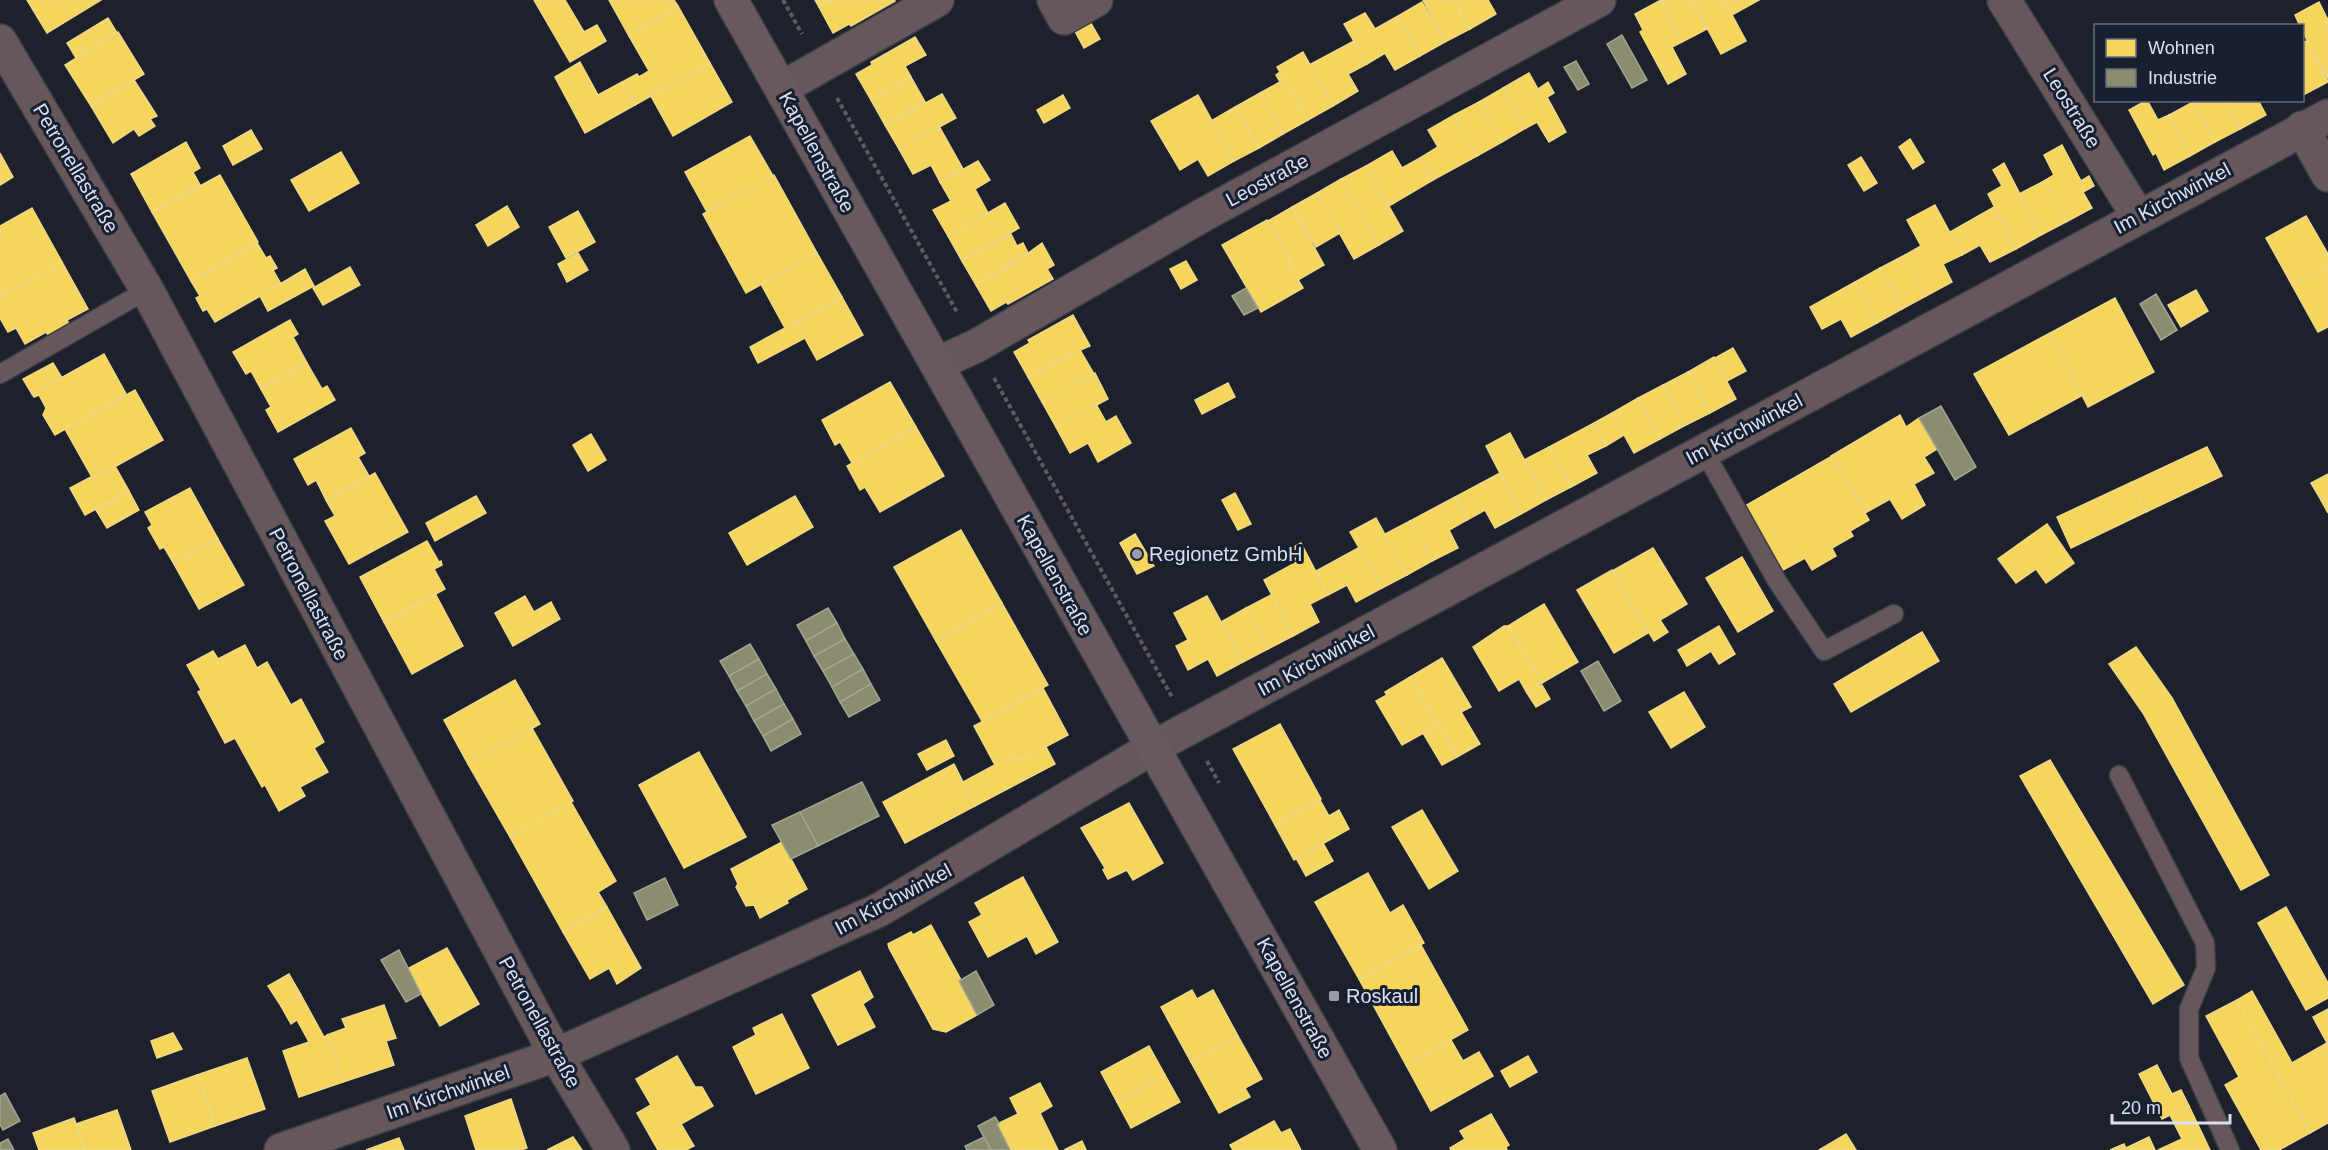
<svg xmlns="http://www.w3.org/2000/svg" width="2328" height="1150" viewBox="0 0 2328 1150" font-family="Helvetica,sans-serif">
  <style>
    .homes { fill: #f6d55c; stroke: #eed888; stroke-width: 1.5 }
    .industry { fill: #8c8c6e; stroke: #a3a594; stroke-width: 1.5 }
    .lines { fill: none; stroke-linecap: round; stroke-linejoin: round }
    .lane-casing { stroke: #383d45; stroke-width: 21 }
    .street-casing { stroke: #383d45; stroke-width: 36 }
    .secondary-casing { stroke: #383d45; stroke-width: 36 }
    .path { stroke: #60595f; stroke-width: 4; stroke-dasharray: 4.5 3; stroke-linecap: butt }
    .lane { stroke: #66575b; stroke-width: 18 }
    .street { stroke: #66575b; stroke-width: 33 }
    .secondary { stroke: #68595e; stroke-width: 33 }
    .poi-dot { fill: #989da9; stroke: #171f31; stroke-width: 2 }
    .labels { text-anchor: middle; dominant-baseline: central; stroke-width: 6; stroke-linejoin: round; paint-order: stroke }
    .street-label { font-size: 20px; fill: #dae0ed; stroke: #171f31 }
    .poi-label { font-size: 20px; fill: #dae0ed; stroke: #171f31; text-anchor: start }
  </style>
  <rect width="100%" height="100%" fill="#1d212b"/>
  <!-- homes -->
  <g class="homes">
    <path d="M27,0H101L47,33Z"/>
    <path d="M534,0H565L584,32L597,25L606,41L570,62Z"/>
    <path d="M609,0H674L678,6L629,36Z"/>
    <path d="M815,0H830L819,7Z"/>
    <path d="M830,0H894L895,1L851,26L849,24L833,33L819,7Z"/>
    <path d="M1423,0H1453L1470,29L1445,42Z"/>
    <path d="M1453,0H1488L1496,14L1470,29Z"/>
    <path d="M1661,0L1682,42L1672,47L1686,74L1668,84L1640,32L1643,30L1635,14Z"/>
    <path d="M1661,0H1692L1707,29L1682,42Z"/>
    <path d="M1692,0H1724L1746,41L1721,54Z"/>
    <path d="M1724,0H1759L1732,15Z"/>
    <path d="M1422,2L1445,42L1420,56L1398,16Z"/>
    <path d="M2319,2L2328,20V79L2307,41L2302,26H2300L2295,15Z"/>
    <path d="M678,6L710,63L635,105L622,82L637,74L639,77L649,71L629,36Z"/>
    <path d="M1085,13L1100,39L1084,48L1070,22Z"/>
    <path d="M1365,13L1375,29L1398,16L1420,56L1395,70L1385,53L1367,64L1344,24Z"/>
    <path d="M108,18L117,33L76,58L67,43Z"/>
    <path d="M118,32L144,74L91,106L65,65Z"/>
    <path d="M915,37L926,55L905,66L911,77L871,100L856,74L872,65L871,62Z"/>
    <path d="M1354,41L1367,64L1348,74L1358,91L1333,106L1309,65Z"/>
    <path d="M2307,41L2328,82L2303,95L2302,43Z"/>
    <path d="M1303,52L1333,106L1308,120L1277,67Z"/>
    <path d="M580,62L598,95L622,82L635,105L585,133L555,77Z"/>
    <path d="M710,63L732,102L673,136L651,96Z"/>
    <path d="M1280,72L1308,120L1283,134L1260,93L1280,82L1276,75Z"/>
    <path d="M1529,73L1538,89L1548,82L1554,93L1547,97L1566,132L1549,142L1537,122L1526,128L1503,88Z"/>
    <path d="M911,77L925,102L885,125L871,100Z"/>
    <path d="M134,80L157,116L150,119L155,126L139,136L134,129L113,143L91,106Z"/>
    <path d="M1503,88L1526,128L1502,142L1479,102Z"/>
    <path d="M1260,93L1283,134L1259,148L1235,107Z"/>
    <path d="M942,94L956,118L899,149L885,125Z"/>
    <path d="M1063,95L1070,108L1044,123L1037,110Z"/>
    <path d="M1198,95L1234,161L1208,176L1198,159L1180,170L1151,121Z"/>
    <path d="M2147,100L2158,120L2169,115L2190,156L2164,170L2156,153L2153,155L2129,110Z"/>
    <path d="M2191,100H2225L2240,129L2215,142Z"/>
    <path d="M2225,100H2258L2266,115L2240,129Z"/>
    <path d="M1479,102L1502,142L1477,156L1454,115Z"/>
    <path d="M2193,102L2215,142L2190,156L2169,115Z"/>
    <path d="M1235,107L1259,148L1234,161L1211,121Z"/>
    <path d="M1454,115L1477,156L1433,180L1420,158L1438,147L1428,130Z"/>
    <path d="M939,126L963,169L940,182L931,165L913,174L899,149Z"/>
    <path d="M251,130L262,149L233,165L223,146Z"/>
    <path d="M750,136L773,176L707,212L685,172Z"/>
    <path d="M1910,139L1924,162L1913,169L1899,147Z"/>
    <path d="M186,142L200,168L193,172L200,185L152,212L131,174Z"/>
    <path d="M2062,145L2081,181L2089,176L2094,186L2083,192L2092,208L2066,222L2044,181L2054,175L2044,155Z"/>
    <path d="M1392,151L1402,168L1420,158L1433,180L1389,206L1366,166Z"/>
    <path d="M341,152L359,183L309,211L291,180Z"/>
    <path d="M0,153L13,177L0,185Z"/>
    <path d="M1861,157L1877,183L1864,191L1848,165Z"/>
    <path d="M978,161L990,180L975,189L988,213L948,236L933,210L951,201L940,182Z"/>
    <path d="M2004,163L2041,235L2016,249L1988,194L2002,186L1993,170Z"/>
    <path d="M1366,166L1403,231L1379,245L1341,179Z"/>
    <path d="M220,175L258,242L191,281L152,212Z"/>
    <path d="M774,175L817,253L746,293L703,214Z"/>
    <path d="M1341,179L1379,245L1354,259L1317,193Z"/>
    <path d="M2044,181L2066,222L2041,235L2019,194Z"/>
    <path d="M1317,193L1340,233L1316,247L1292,207Z"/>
    <path d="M1005,203L1019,228L962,261L948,236Z"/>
    <path d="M1935,205L1962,255L1943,264L1952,282L1926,296L1905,255L1921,246L1907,220Z"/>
    <path d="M507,206L519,227L488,246L476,225Z"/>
    <path d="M1292,207L1324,265L1298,280L1289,263L1291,261L1268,221Z"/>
    <path d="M1994,207L2016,249L1990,262L1980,245L1962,255L1950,232Z"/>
    <path d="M32,208L62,262L0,297V226Z"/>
    <path d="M578,211L595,242L566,258L549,227Z"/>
    <path d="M2306,216L2328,254V266L2292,285L2266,238Z"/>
    <path d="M1267,220L1291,261L1288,263L1303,288L1261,312L1222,245Z"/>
    <path d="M1011,234L1017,246L1023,243L1028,253L976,285L962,261Z"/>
    <path d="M257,243L266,258L270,256L277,268L273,270L281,284L215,322L207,309L203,311L196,298L200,296L191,281Z"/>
    <path d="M1042,243L1054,265L1047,269L1053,279L1008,304L1006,302L991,311L976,285L1016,262Z"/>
    <path d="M578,253L588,270L567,282L558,264Z"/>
    <path d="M817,253L842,297L785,328L761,284Z"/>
    <path d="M1905,255L1926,296L1902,309L1880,268Z"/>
    <path d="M1186,261L1197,280L1181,289L1170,269Z"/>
    <path d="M62,262L88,309L67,320L69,324L49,336L46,332L25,344L16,328L8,332L0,318V297Z"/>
    <path d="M2328,266V327L2318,332L2292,285Z"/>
    <path d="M350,267L360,285L323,305L313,288Z"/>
    <path d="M1880,268L1902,309L1877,323L1855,282Z"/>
    <path d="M305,269L314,286L268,311L260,296Z"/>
    <path d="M1855,282L1877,323L1851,337L1841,319L1822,329L1810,307Z"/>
    <path d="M2196,290L2208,311L2181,327L2168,305Z"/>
    <path d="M842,297L863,335L817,360L796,322Z"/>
    <path d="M2115,298L2154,372L2088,407L2050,333Z"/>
    <path d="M1073,315L1090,346L1069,355L1028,377L1014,352L1030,343L1028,340Z"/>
    <path d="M290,320L298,334L293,337L307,363L261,389L251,371L246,374L233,352Z"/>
    <path d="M796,322L805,338L758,363L750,347Z"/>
    <path d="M2050,333L2083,395L2009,435L1974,374Z"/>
    <path d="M1733,348L1746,371L1727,381L1715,358Z"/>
    <path d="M1080,350L1094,374L1042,402L1028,377Z"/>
    <path d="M104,354L126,394L55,435L43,415L46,408L39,395L34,397L32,394Z"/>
    <path d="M1714,357L1736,399L1710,413L1688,372Z"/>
    <path d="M53,363L62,378L32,394L23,379Z"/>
    <path d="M307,363L322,389L327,386L335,400L278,432L266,410L271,407L261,389Z"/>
    <path d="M1688,372L1710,413L1684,426L1663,385Z"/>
    <path d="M1095,373L1108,399L1056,427L1042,402Z"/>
    <path d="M890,382L916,427L852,463L840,442L835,445L822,420Z"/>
    <path d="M1228,383L1235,397L1202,414L1195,400Z"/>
    <path d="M1663,385L1684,426L1660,439L1638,398Z"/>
    <path d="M135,390L163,440L93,479L65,429Z"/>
    <path d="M1638,398L1660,439L1634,453L1612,413Z"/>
    <path d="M1096,404L1106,422L1116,416L1131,443L1098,462L1088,443L1070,453L1056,427Z"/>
    <path d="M1612,413L1624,435L1606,446L1594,423Z"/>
    <path d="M1900,415L1906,427L1919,418L1937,449L1924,457L1934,473L1914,484L1925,505L1902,519L1890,499L1865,513L1831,456Z"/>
    <path d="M1594,423L1606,446L1587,455L1597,473L1571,487L1549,447Z"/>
    <path d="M916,427L944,476L880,512L865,487L860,490L847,466Z"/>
    <path d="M351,428L365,453L358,457L369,476L326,500L316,480L308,485L294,459Z"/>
    <path d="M1510,433L1546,500L1521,514L1486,446Z"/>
    <path d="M591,434L606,460L588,471L573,445Z"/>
    <path d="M1549,447L1571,487L1546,500L1524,460Z"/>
    <path d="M2207,447L2222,476L2146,512L2132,482Z"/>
    <path d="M1832,456L1869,520L1850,531L1853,536L1832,548L1836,556L1812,570L1805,558L1783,570L1745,506Z"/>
    <path d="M115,466L129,491L85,515L70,488L91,477L93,479Z"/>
    <path d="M375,473L408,532L349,564L325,521L335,516L326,500Z"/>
    <path d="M1500,473L1521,514L1495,528L1485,510L1467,520L1455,497Z"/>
    <path d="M2328,474V497L2321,500L2311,483Z"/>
    <path d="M2132,482L2146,512L2071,548L2057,517Z"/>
    <path d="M190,488L218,539L174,564L164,547L160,549L148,528L152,525L145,512Z"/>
    <path d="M129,491L139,510L107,528L96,510Z"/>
    <path d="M1235,493L1251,524L1238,530L1222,500Z"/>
    <path d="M476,496L486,513L435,541L426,523Z"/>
    <path d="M795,496L813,527L747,565L729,533Z"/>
    <path d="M1455,497L1467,520L1449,530L1458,548L1432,561L1410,521Z"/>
    <path d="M2328,497V513L2321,500Z"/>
    <path d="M1376,518L1407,575L1382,588L1350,532Z"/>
    <path d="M1410,521L1432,561L1407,575L1385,534Z"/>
    <path d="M2047,524L2074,563L2046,583L2036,569L2016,583L1998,559Z"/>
    <path d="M961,530L1002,603L936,641L894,567Z"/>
    <path d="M1135,534L1154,566L1137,574L1120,543Z"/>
    <path d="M218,539L244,585L199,609L174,564Z"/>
    <path d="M427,541L439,562L441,561L442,565L434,569L445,589L384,622L360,577Z"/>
    <path d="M1301,543L1328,595L1310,604L1319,622L1293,636L1264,580L1297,562L1290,549Z"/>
    <path d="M1360,547L1382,588L1356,602L1347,585L1328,595L1316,571Z"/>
    <path d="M1653,548L1687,604L1660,620L1668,632L1654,641L1612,571Z"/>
    <path d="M1742,557L1773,611L1738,632L1706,578Z"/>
    <path d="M1612,570L1648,633L1614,653L1577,590Z"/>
    <path d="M436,595L463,646L412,674L384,622Z"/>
    <path d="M1271,595L1293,636L1268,649L1246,608Z"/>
    <path d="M525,596L534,612L551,602L560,619L513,646L495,613Z"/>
    <path d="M1207,596L1243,662L1217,676L1208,659L1188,670L1176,646L1188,640L1174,613Z"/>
    <path d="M1002,603L1048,685L982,721L936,641Z"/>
    <path d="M1544,604L1578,662L1542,683L1508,626Z"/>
    <path d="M1246,608L1268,649L1243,662L1221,622Z"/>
    <path d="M1504,626H1508L1542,683L1527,693L1519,679L1499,691L1473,647Z"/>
    <path d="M1719,626L1735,654L1719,664L1711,651L1687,666L1678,650Z"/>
    <path d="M1922,632L1939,661L1851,712L1834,684Z"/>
    <path d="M245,645L257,668L267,662L291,705L301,699L324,742L314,748L328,772L300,787L305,796L279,811L265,785L262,787L235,738L225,743L198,692L201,690L187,665L213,651L218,659Z"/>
    <path d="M2136,647L2172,698L2269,875L2241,890L2143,713L2109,664Z"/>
    <path d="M1442,658L1471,707L1461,712L1480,744L1457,757L1410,677Z"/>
    <path d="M1410,677L1438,725L1402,745L1376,701L1387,695L1385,692Z"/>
    <path d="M515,680L540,724L468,764L444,720Z"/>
    <path d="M1542,685L1550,699L1536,707L1527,693Z"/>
    <path d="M1043,688L1068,735L1019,761L1015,754L995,765L974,726Z"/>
    <path d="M1684,692L1705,727L1671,748L1649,712Z"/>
    <path d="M1280,724L1321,799L1275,825L1233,749Z"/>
    <path d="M1438,725L1457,757L1442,765L1423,733Z"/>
    <path d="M532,728L573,801L510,837L468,764Z"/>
    <path d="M946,740L954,756L927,770L918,754Z"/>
    <path d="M1046,747L1055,764L975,806L963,782L1015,754L1019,761Z"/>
    <path d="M699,752L746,837L684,868L639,785Z"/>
    <path d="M2050,760L2184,985L2153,1004L2020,776Z"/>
    <path d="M954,764L975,806L905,843L883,802Z"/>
    <path d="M1320,800L1329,816L1339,810L1349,829L1294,860L1275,825Z"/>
    <path d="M571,802L616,881L598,892L607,907L563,932L510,837Z"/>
    <path d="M1129,803L1163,863L1133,880L1127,870L1108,879L1103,870L1105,868L1081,828Z"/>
    <path d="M1422,810L1458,871L1429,889L1392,827Z"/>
    <path d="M782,842L807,889L787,900L788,903L760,918L754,905L746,906L736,887L738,884L731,869Z"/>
    <path d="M1323,843L1333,861L1306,876L1296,858Z"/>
    <path d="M1368,873L1390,913L1403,905L1424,943L1359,979L1315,902Z"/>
    <path d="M1023,877L1058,942L1036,954L1027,936L988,957L969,922L982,915L975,903Z"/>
    <path d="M607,907L641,968L617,984L609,968L590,979L563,932Z"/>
    <path d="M2286,907L2328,983V998L2306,1010L2258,923Z"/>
    <path d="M931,925L961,980L959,981L977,1015L946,1032L933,1029L889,948L888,944L911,932L913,935Z"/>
    <path d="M1421,945L1468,1030L1406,1065L1359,979Z"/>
    <path d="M447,948L479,1004L440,1026L407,969Z"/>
    <path d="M860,971L873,997L863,1004L875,1027L838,1045L812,995Z"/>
    <path d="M289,974L301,995L281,1006L268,986Z"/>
    <path d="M1192,990L1197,999L1213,990L1238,1036L1191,1062L1161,1007Z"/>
    <path d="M2252,991L2292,1063L2327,1043L2313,1017L2328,1009V1123L2310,1133L2237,1000Z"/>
    <path d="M301,995L324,1037L328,1035L343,1082L299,1097L283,1051L309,1042L297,1020L291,1024L281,1006Z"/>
    <path d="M2237,1000L2310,1133L2279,1150H2261L2225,1085L2239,1077L2206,1016Z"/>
    <path d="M384,1005L396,1038L386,1041L394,1065L343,1082L327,1035L346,1028L342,1019Z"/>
    <path d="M782,1014L809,1068L756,1094L733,1047L756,1035L753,1028Z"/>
    <path d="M173,1033L182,1049L157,1058L151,1041Z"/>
    <path d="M1238,1036L1262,1079L1245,1088L1250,1097L1219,1113L1191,1062Z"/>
    <path d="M1451,1040L1463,1061L1479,1052L1493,1076L1431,1111L1406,1065Z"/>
    <path d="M1149,1046L1165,1075L1117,1102L1101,1072Z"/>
    <path d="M677,1056L695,1087H702L713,1106L681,1124L694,1146L686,1150H658L637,1113L651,1105L636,1079Z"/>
    <path d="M1528,1056L1537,1072L1510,1087L1501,1071Z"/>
    <path d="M247,1058L265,1109L215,1126L197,1075Z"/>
    <path d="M2157,1065L2172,1094L2181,1090L2189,1106L2162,1119L2139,1074Z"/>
    <path d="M197,1075L215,1126L170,1142L152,1091Z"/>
    <path d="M1165,1075L1180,1102L1131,1128L1117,1102Z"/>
    <path d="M1040,1083L1052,1106L1040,1113L1058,1150H1010L997,1124L1018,1114L1010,1098Z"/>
    <path d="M511,1099L527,1148L521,1150H476L465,1116Z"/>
    <path d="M2189,1106L2210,1150H2158L2182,1139L2170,1115Z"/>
    <path d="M117,1110L131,1150H85L76,1124Z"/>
    <path d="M1491,1114L1509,1145L1506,1147L1507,1150H1451L1450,1148L1465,1139L1460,1131Z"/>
    <path d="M74,1118L85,1150H39L33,1133Z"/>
    <path d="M1274,1121L1281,1133L1290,1129L1301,1150H1233L1230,1145Z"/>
    <path d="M1846,1134L1856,1150H1819Z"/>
    <path d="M573,1137L582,1150H547Z"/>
    <path d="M2149,1137L2155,1150H2110L2124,1144L2126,1148Z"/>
    <path d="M399,1138L404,1150H366Z"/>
    <path d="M1082,1141L1086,1150H1064Z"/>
  </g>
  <!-- industry -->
  <g class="industry">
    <path d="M1622,35L1647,80L1632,88L1607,44Z"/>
    <path d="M1576,61L1589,84L1578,90L1564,67Z"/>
    <path d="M1246,288L1258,308L1244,315L1232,296Z"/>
    <path d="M2156,294L2177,330L2161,340L2140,304Z"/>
    <path d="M1941,406L1976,467L1955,480L1919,418Z"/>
    <path d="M828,608L837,623L806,641L797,625Z"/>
    <path d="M837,623L845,639L814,656L806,641Z"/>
    <path d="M845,639L854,654L823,671L814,656Z"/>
    <path d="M750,644L759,659L729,676L720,661Z"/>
    <path d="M854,654L863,669L832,687L823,671Z"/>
    <path d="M759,659L767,674L737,691L729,676Z"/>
    <path d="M1598,661L1621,701L1604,711L1581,671Z"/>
    <path d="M863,669L871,684L840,702L832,687Z"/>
    <path d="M767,674L776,689L746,706L737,691Z"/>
    <path d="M871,684L880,700L849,717L840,702Z"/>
    <path d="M776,689L784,704L754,721L746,706Z"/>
    <path d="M784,704L793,719L763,736L754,721Z"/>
    <path d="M793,719L801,734L771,751L763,736Z"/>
    <path d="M862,782L879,816L818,846L800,812Z"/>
    <path d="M800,812L818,846L791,859L772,825Z"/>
    <path d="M665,878L678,905L647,920L634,893Z"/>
    <path d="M399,950L421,994L406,1002L381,960Z"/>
    <path d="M976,971L994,1005L977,1015L959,981Z"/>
    <path d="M5,1093L20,1121L3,1130L0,1124V1096Z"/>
    <path d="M995,1117L999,1123L997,1124L1010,1150H991L978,1126Z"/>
    <path d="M984,1137L991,1150H967L965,1146Z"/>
    <path d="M8,1139L14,1150H0V1143Z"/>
  </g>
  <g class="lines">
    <!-- lane casing -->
    <g class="lane-casing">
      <g id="lane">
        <path d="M0,374L147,290"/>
        <path d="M1704,451L1777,581L1824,651L1894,614"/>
        <path d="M2119,775L2205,943L2206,968L2189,1009V1058L2230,1150"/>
      </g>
    </g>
    <!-- street casing -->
    <g class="street-casing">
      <g id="street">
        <path d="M1054,0L1064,18L1096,0"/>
        <path d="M2004,0L2138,216"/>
        <path d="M0,41L147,290L556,1055L613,1150"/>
        <path d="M782,88L937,0"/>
        <path d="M2302,128L2328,175"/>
        <path d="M937,364L976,346L1203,215L1599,0"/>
        <path d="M281,1150L556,1055L879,910L1152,748L2328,116"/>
      </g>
    </g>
    <!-- secondary casing -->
    <g class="secondary-casing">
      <path id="secondary" d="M731,0L1380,1150"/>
    </g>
    <!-- path -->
    <g class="path">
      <path d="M783,0L802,34"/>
      <path d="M837,98L958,314"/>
      <path d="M994,378L1172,697"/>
      <path d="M1207,761L1219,783"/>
    </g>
    <!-- lane -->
    <use href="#lane" class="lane"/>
    <!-- street -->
    <use href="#street" class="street"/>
    <!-- secondary -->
    <use href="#secondary" class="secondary"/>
  </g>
  <!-- markers -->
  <g class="poi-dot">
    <circle cx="1137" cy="554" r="6"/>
    <rect x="1328" y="990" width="12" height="12" rx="3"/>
  </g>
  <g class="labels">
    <!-- street labels -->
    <g class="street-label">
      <text transform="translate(2072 108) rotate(58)">Leostraße</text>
      <text transform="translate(817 152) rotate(61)">Kapellenstraße</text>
      <text transform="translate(76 168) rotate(59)">Petronellastraße</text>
      <text transform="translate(1267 180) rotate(-28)">Leostraße</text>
      <text transform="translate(2172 198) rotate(-28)">Im Kirchwinkel</text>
      <text transform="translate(1744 429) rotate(-28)">Im Kirchwinkel</text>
      <text transform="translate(1055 575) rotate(61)">Kapellenstraße</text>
      <text transform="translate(309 594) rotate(62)">Petronellastraße</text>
      <text transform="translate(1316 660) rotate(-28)">Im Kirchwinkel</text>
      <text transform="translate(893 899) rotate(-28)">Im Kirchwinkel</text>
      <text transform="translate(1295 998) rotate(61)">Kapellenstraße</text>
      <text transform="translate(540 1022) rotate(61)">Petronellastraße</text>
      <text transform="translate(448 1092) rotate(-19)">Im Kirchwinkel</text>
    </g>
    <!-- poi labels -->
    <g class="poi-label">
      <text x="1149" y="554">Regionetz GmbH</text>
      <text x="1346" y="996">Roskaul</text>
    </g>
  </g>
  <!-- legend -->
  <rect x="2094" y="24" width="210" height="78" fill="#171f31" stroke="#656c7c" stroke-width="1.5"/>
  <rect x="2106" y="39" width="30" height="18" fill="#f6d55c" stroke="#656c7c" stroke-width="1.5"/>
  <text x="2148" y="54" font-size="18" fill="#dae0ed">Wohnen</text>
  <rect x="2106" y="69" width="30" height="18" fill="#8c8c6e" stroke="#656c7c" stroke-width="1.5"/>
  <text x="2148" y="84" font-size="18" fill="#dae0ed">Industrie</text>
  <!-- scale -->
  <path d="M2112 1114v9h118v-9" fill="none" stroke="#dae0ed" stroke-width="3"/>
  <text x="2121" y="1114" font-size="18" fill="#dae0ed" stroke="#171f31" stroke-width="4.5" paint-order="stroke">20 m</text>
</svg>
